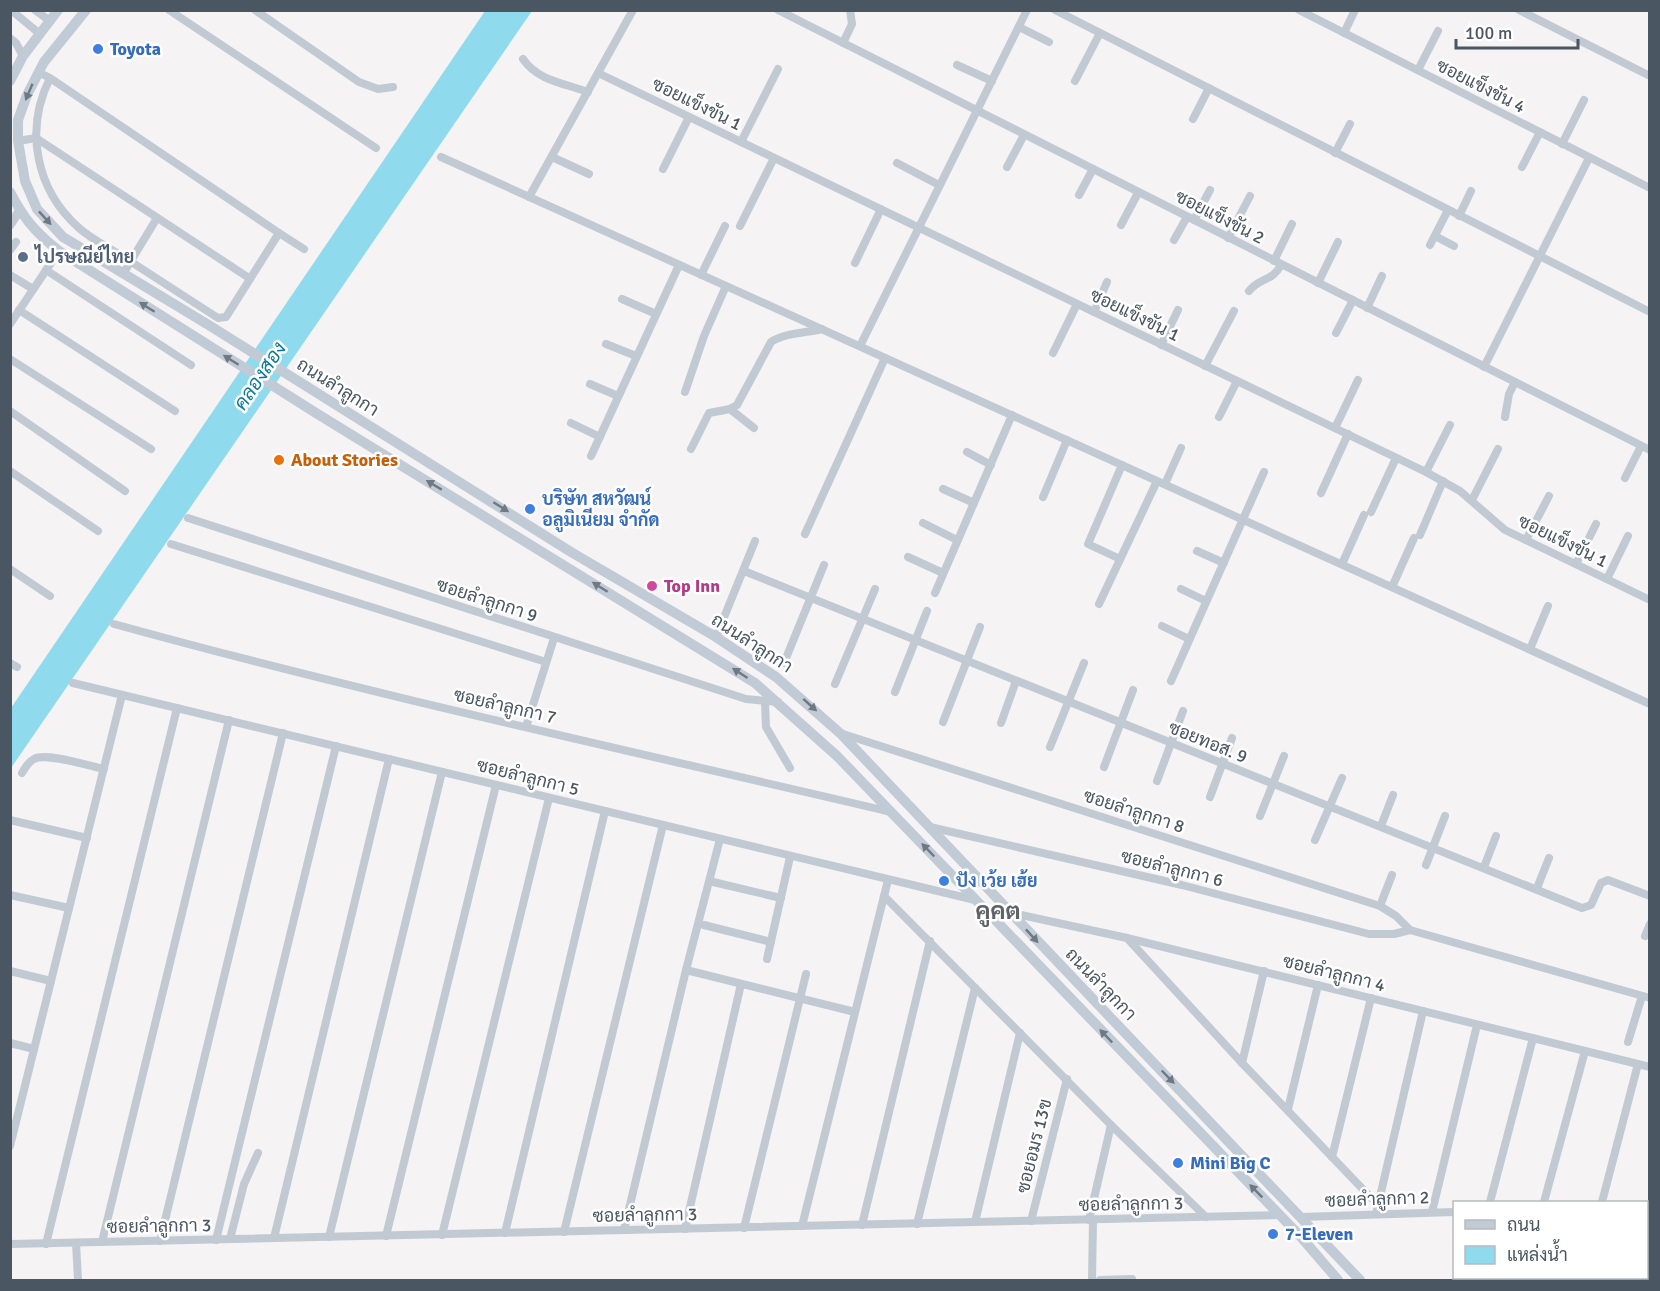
<svg xmlns="http://www.w3.org/2000/svg" width="1660" height="1291" viewBox="0 0 1660 1291" font-family="Signika,Sarabun,sans-serif">
  <style>
    .water { fill: #90daee }
    .lines { fill: none; stroke-linecap: round; stroke-linejoin: round }
    .minor { stroke: #c1cad2; stroke-width: 8 }
    .tertiary { stroke: #c1cad2; stroke-width: 9 }
    .secondary { stroke: #c1cbd6; stroke-width: 10 }
    .oneway { fill: #6e7984 }
    .shop-dot { fill: #3f7fe0; stroke: #fff; stroke-width: 2 }
    .service-dot { fill: #5c6f8a; stroke: #fff; stroke-width: 2 }
    .food-dot { fill: #e8710a; stroke: #fff; stroke-width: 2 }
    .hotel-dot { fill: #d1479c; stroke: #fff; stroke-width: 2 }
    .labels { text-anchor: middle; dominant-baseline: central; stroke-width: 5; stroke-linejoin: round; paint-order: stroke }
    .shop-label { font-size: 18px; font-weight: bold; fill: #366cbe; stroke: #fff; text-anchor: start }
    .street-label { font-size: 18px; fill: #4a5661; stroke: #fff }
    .service-label { font-size: 18px; font-weight: bold; fill: #4e5e75; stroke: #fff; text-anchor: start }
    .food-label { font-size: 18px; font-weight: bold; fill: #c56008; stroke: #fff; text-anchor: start }
    .hotel-label { font-size: 18px; font-weight: bold; fill: #b23c85; stroke: #fff; text-anchor: start }
    .water-label { font-size: 20px; font-style: italic; fill: #0c7c9b; stroke: #fff }
    .district-label { font-size: 24px; font-weight: bold; fill: #5f6368; stroke: #fff }
  </style>
  <rect width="100%" height="100%" fill="#f5f3f3"/>
  <!-- water -->
  <path class="water" d="M485,11H532L11,768V708Z"/>
  <g class="lines">
    <!-- minor -->
    <g class="minor">
      <path d="M11,10L40,34"/>
      <path d="M35,10L50,21"/>
      <path d="M169,10L376,148"/>
      <path d="M255,10L359,82L378,89L393,87"/>
      <path d="M778,10L1650,450"/>
      <path d="M1055,10L1650,312"/>
      <path d="M1299,10L1650,188"/>
      <path d="M1519,10L1650,76"/>
      <path d="M1019,27L1049,42"/>
      <path d="M1344,33L1355,10"/>
      <path d="M10,38L16,43L23,56"/>
      <path d="M843,43L852,24L850,10"/>
      <path d="M523,59C538,81 564,83 588,92"/>
      <path d="M957,65L992,81"/>
      <path d="M1418,70L1438,31"/>
      <path d="M38,72L50,78L279,233L226,317L218,318C186,297 154,277 122,256C108,247 91,239 79,228C36,190 24,130 50,78"/>
      <path d="M598,73L1426,472L1460,491L1505,530L1650,600"/>
      <path d="M1075,81L1100,33"/>
      <path d="M1193,119L1209,88"/>
      <path d="M18,141L36,138L249,278"/>
      <path d="M741,142L778,69"/>
      <path d="M1562,144L1584,100"/>
      <path d="M1335,153L1350,124"/>
      <path d="M441,157L1650,704"/>
      <path d="M552,157L589,174"/>
      <path d="M897,163L939,185"/>
      <path d="M1007,167L1024,135"/>
      <path d="M1522,167L1540,132"/>
      <path d="M663,169L689,117"/>
      <path d="M1079,195L1093,169"/>
      <path d="M529,197L633,10"/>
      <path d="M1459,216L1471,191"/>
      <path d="M1194,220L1210,190"/>
      <path d="M1121,225L1138,193"/>
      <path d="M740,226L774,158"/>
      <path d="M279,233L304,249"/>
      <path d="M1435,236L1454,246"/>
      <path d="M1228,238L1250,196"/>
      <path d="M1174,240L1187,217"/>
      <path d="M1430,245L1448,210"/>
      <path d="M10,250L16,242"/>
      <path d="M1274,261L1292,224"/>
      <path d="M855,263L881,209"/>
      <path d="M46,270L191,365"/>
      <path d="M123,274L157,218"/>
      <path d="M10,275L33,289"/>
      <path d="M701,275L725,226"/>
      <path d="M1318,283L1338,242"/>
      <path d="M1249,291C1260,277 1272,282 1281,265"/>
      <path d="M622,299L656,314"/>
      <path d="M1367,308L1382,276"/>
      <path d="M19,310L175,411"/>
      <path d="M1094,312L1107,282"/>
      <path d="M10,324L59,251"/>
      <path d="M1336,333L1353,300"/>
      <path d="M606,344L636,356"/>
      <path d="M1161,345L1178,310"/>
      <path d="M860,346L1027,10"/>
      <path d="M1053,353L1077,304"/>
      <path d="M10,359L151,449"/>
      <path d="M1205,366L1234,311"/>
      <path d="M1484,367L1589,158"/>
      <path d="M590,384L618,396"/>
      <path d="M685,392L704,336L726,286"/>
      <path d="M730,409L754,428"/>
      <path d="M10,411L125,491"/>
      <path d="M1219,417L1237,381"/>
      <path d="M1505,417L1509,394L1515,382"/>
      <path d="M571,423L600,437"/>
      <path d="M1335,428L1358,380"/>
      <path d="M691,449L709,413L730,409L737,405L771,342C784,333 806,333 822,329"/>
      <path d="M967,452L991,465"/>
      <path d="M591,456L679,265"/>
      <path d="M10,471L98,531"/>
      <path d="M1426,472L1450,425"/>
      <path d="M1625,478L1641,446"/>
      <path d="M1165,484L1181,448"/>
      <path d="M943,489L974,503"/>
      <path d="M1321,493L1348,434"/>
      <path d="M1043,497L1067,440"/>
      <path d="M1472,500L1498,449"/>
      <path d="M1371,512L1396,458"/>
      <path d="M188,518L746,699L778,702"/>
      <path d="M923,523L957,540"/>
      <path d="M805,534L885,358"/>
      <path d="M1420,535L1443,481"/>
      <path d="M1526,540L1549,496"/>
      <path d="M171,544L546,662"/>
      <path d="M1197,551L1224,563"/>
      <path d="M908,557L943,573"/>
      <path d="M1120,559L1088,544L1122,465"/>
      <path d="M1342,564L1364,515"/>
      <path d="M1576,564L1596,524"/>
      <path d="M10,569L50,596"/>
      <path d="M744,571L1582,908L1591,905L1601,883L1608,880L1650,896"/>
      <path d="M1607,579L1628,536"/>
      <path d="M1392,587L1414,538"/>
      <path d="M1181,589L1206,601"/>
      <path d="M935,593L1012,415"/>
      <path d="M1099,604L1157,481"/>
      <path d="M114,624C371,695 632,751 891,812"/>
      <path d="M1162,626L1189,639"/>
      <path d="M716,637L755,541"/>
      <path d="M1530,649L1548,606"/>
      <path d="M10,663L17,667"/>
      <path d="M784,663L824,565"/>
      <path d="M1171,681L1264,472"/>
      <path d="M73,683L975,900"/>
      <path d="M835,684L875,589"/>
      <path d="M895,692L927,611"/>
      <path d="M765,703L766,727L790,768"/>
      <path d="M943,722L980,627"/>
      <path d="M1001,723L1016,681"/>
      <path d="M526,727L554,638"/>
      <path d="M843,734L1380,906L1396,916L1410,930L1650,998"/>
      <path d="M1050,747L1084,663"/>
      <path d="M1104,767L1133,690"/>
      <path d="M22,773C25,768 28,762 34,759C46,752 89,766 104,769"/>
      <path d="M1157,781L1183,711"/>
      <path d="M1210,797L1232,738"/>
      <path d="M1260,816L1284,756"/>
      <path d="M10,820L87,838"/>
      <path d="M1381,826L1393,795"/>
      <path d="M930,827L1182,885L1369,934H1394L1410,930"/>
      <path d="M1315,840L1342,778"/>
      <path d="M1426,865L1445,816"/>
      <path d="M1484,867L1496,836"/>
      <path d="M713,882L781,898"/>
      <path d="M1537,888L1549,858"/>
      <path d="M10,895L69,908"/>
      <path d="M884,896L1111,1125L1206,1217"/>
      <path d="M1380,906L1392,875"/>
      <path d="M1012,913L1127,938L1650,1067"/>
      <path d="M704,925L771,942"/>
      <path d="M1645,936L1650,924"/>
      <path d="M1127,938L1242,1063L1378,1205"/>
      <path d="M767,959L790,857"/>
      <path d="M686,970L855,1012"/>
      <path d="M10,971L51,981"/>
      <path d="M1628,1042L1642,996"/>
      <path d="M10,1043L34,1049"/>
      <path d="M1242,1063L1264,971"/>
      <path d="M1288,1109L1318,985"/>
      <path d="M10,1146L122,695"/>
      <path d="M1332,1157L1371,998"/>
      <path d="M1490,1202L1533,1038"/>
      <path d="M1544,1202L1585,1051"/>
      <path d="M1602,1202L1638,1064"/>
      <path d="M1646,1208H1650"/>
      <path d="M1432,1212L1477,1025"/>
      <path d="M1376,1214L1423,1011"/>
      <path d="M1301,1217L1454,1212"/>
      <path d="M1089,1220L1111,1125"/>
      <path d="M1031,1221L1067,1079"/>
      <path d="M975,1222L1020,1033"/>
      <path d="M917,1224L975,988"/>
      <path d="M862,1225L930,941"/>
      <path d="M802,1226L888,880"/>
      <path d="M744,1228L806,974"/>
      <path d="M685,1229L741,984"/>
      <path d="M624,1230L686,970L720,839"/>
      <path d="M564,1232L663,825"/>
      <path d="M505,1233L605,811"/>
      <path d="M442,1235L549,798"/>
      <path d="M386,1236L496,785"/>
      <path d="M329,1237L442,772"/>
      <path d="M274,1238L389,759"/>
      <path d="M230,1239L244,1184L258,1153"/>
      <path d="M216,1240L336,746"/>
      <path d="M160,1241L283,733"/>
      <path d="M102,1242L229,720"/>
      <path d="M76,1243L78,1280"/>
      <path d="M10,1244L1280,1215"/>
      <path d="M46,1244L177,708"/>
      <path d="M1646,1259H1650"/>
      <path d="M1092,1280L1093,1220"/>
      <path d="M1100,1280L1132,1279"/>
    </g>
    <!-- tertiary -->
    <path class="tertiary" d="M10,225L20,210"/>
    <!-- secondary -->
    <g class="secondary">
      <path d="M86,10L44,62L27,95L18,120V141L25,181L37,209L63,237L207,324L571,552L716,637L776,677L841,734L1360,1280"/>
      <path d="M10,81L23,56L58,10"/>
      <path d="M10,192C24,219 35,232 59,251L316,413L755,683L837,756L1301,1237L1338,1280"/>
    </g>
  </g>
  <!-- one-way arrows -->
  <defs><path id="oneway-solid" d="M-6-.8H1V-3.2L6.5 0L1 3.2V.8H-6Z" transform="scale(1.5)"/></defs>
  <g class="oneway">
    <use href="#oneway-solid" transform="translate(29 92) rotate(113)"/>
    <use href="#oneway-solid" transform="translate(45 218) rotate(47)"/>
    <use href="#oneway-solid" transform="translate(147 307) rotate(-148)"/>
    <use href="#oneway-solid" transform="translate(231 360) rotate(-148)"/>
    <use href="#oneway-solid" transform="translate(434 485) rotate(-149)"/>
    <use href="#oneway-solid" transform="translate(501 507) rotate(32)"/>
    <use href="#oneway-solid" transform="translate(600 587) rotate(-148)"/>
    <use href="#oneway-solid" transform="translate(740 673) rotate(-147)"/>
    <use href="#oneway-solid" transform="translate(810 705) rotate(42)"/>
    <use href="#oneway-solid" transform="translate(928 850) rotate(-134)"/>
    <use href="#oneway-solid" transform="translate(1032 936) rotate(47)"/>
    <use href="#oneway-solid" transform="translate(1106 1036) rotate(-134)"/>
    <use href="#oneway-solid" transform="translate(1168 1077) rotate(46)"/>
    <use href="#oneway-solid" transform="translate(1256 1191) rotate(-135)"/>
  </g>
  <!-- markers -->
  <g class="shop-dot">
    <circle cx="98" cy="49" r="6"/>
    <circle cx="530" cy="509" r="6"/>
    <circle cx="944" cy="881" r="6"/>
    <circle cx="1178" cy="1163" r="6"/>
    <circle cx="1273" cy="1234" r="6"/>
  </g>
  <circle class="service-dot" cx="23" cy="257" r="6"/>
  <circle class="food-dot" cx="279" cy="460" r="6"/>
  <circle class="hotel-dot" cx="652" cy="586" r="6"/>
  <g class="labels">
    <!-- shop labels -->
    <g class="shop-label">
      <text x="110" y="49">Toyota</text>
      <text x="542" y="499">บริษัท สหวัฒน์<tspan x="542" dy="21">อลูมิเนียม จำกัด</tspan></text>
      <text x="956" y="881">ปัง เว้ย เฮ้ย</text>
      <text x="1190" y="1163">Mini Big C</text>
      <text x="1285" y="1234">7-Eleven</text>
    </g>
    <!-- street labels -->
    <g class="street-label">
      <text transform="translate(1481 86) rotate(27)">ซอยแข็งขัน 4</text>
      <text transform="translate(697 104) rotate(26)">ซอยแข็งขัน 1</text>
      <text transform="translate(1220 217) rotate(27)">ซอยแข็งขัน 2</text>
      <text transform="translate(1135 315) rotate(26)">ซอยแข็งขัน 1</text>
      <text transform="translate(338 387) rotate(32)">ถนนลำลูกกา</text>
      <text transform="translate(1563 541) rotate(26)">ซอยแข็งขัน 1</text>
      <text transform="translate(487 600) rotate(18)">ซอยลำลูกกา 9</text>
      <text transform="translate(752 643) rotate(33)">ถนนลำลูกกา</text>
      <text transform="translate(505 706) rotate(13)">ซอยลำลูกกา 7</text>
      <text transform="translate(1208 742) rotate(22)">ซอยทอส. 9</text>
      <text transform="translate(528 777) rotate(14)">ซอยลำลูกกา 5</text>
      <text transform="translate(1134 811) rotate(18)">ซอยลำลูกกา 8</text>
      <text transform="translate(1172 868) rotate(14)">ซอยลำลูกกา 6</text>
      <text transform="translate(1334 973) rotate(14)">ซอยลำลูกกา 4</text>
      <text transform="translate(1101 984) rotate(46)">ถนนลำลูกกา</text>
      <text transform="translate(1034 1146) rotate(-76)">ซอยอมร 13ข</text>
      <text transform="translate(1377 1199) rotate(-2)">ซอยลำลูกกา 2</text>
      <text transform="translate(1131 1204) rotate(-1)">ซอยลำลูกกา 3</text>
      <text transform="translate(645 1215) rotate(-1)">ซอยลำลูกกา 3</text>
      <text transform="translate(159 1226) rotate(-1)">ซอยลำลูกกา 3</text>
    </g>
    <!-- service labels -->
    <g class="service-label">
      <text x="35" y="257">ไปรษณีย์ไทย</text>
    </g>
    <!-- food labels -->
    <g class="food-label">
      <text x="291" y="460">About Stories</text>
    </g>
    <!-- hotel labels -->
    <g class="hotel-label">
      <text x="664" y="586">Top Inn</text>
    </g>
    <!-- water labels -->
    <g class="water-label">
      <text transform="translate(260 376) rotate(-56)">คลองสอง</text>
    </g>
    <!-- district labels -->
    <g class="district-label">
      <text x="998" y="911">คูคต</text>
    </g>
  </g>
  <!-- border -->
  <rect width="1660" height="1291" fill="none" stroke="#4a5661" stroke-width="24"/>
  <!-- legend -->
  <rect x="1453" y="1201" width="195" height="78" fill="#ffffff" stroke="#b7bbc0" stroke-width="1.5"/>
  <rect x="1465" y="1220" width="30" height="9" fill="#c1cbd6" stroke="#b7bbc0" stroke-width="1.5"/>
  <text x="1507" y="1231" font-size="18" fill="#4a5661">ถนน</text>
  <rect x="1465" y="1246" width="30" height="18" fill="#90daee" stroke="#b7bbc0" stroke-width="1.5"/>
  <text x="1507" y="1261" font-size="18" fill="#4a5661">แหล่งน้ำ</text>
  <!-- scale -->
  <path d="M1456 39v9h122v-9" fill="none" stroke="#4a5661" stroke-width="3"/>
  <text x="1465" y="39" font-size="18" fill="#4a5661" stroke="#ffffff" stroke-width="4.5" paint-order="stroke">100 m</text>
</svg>
